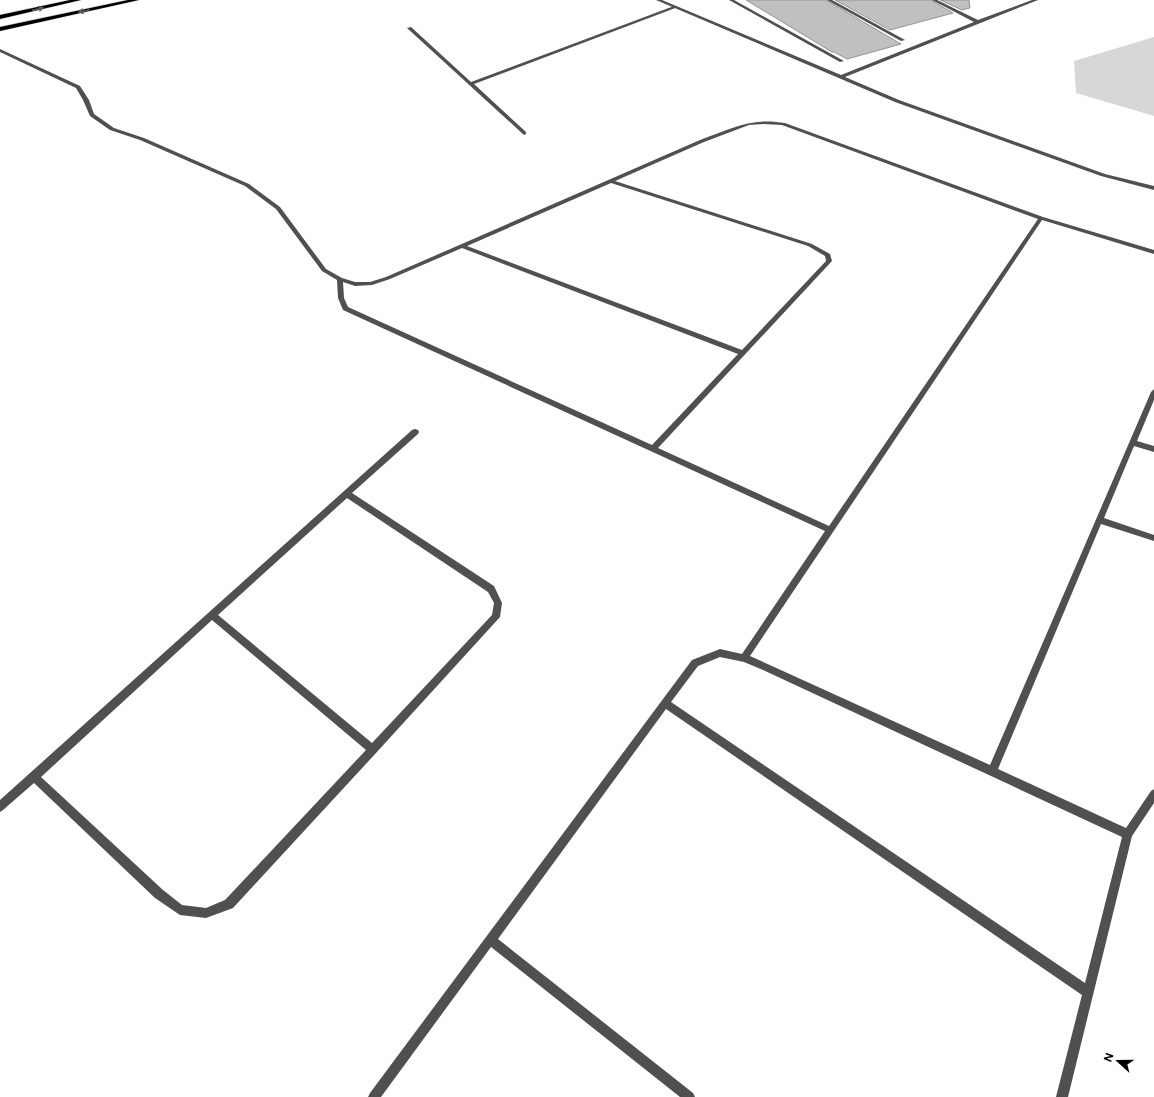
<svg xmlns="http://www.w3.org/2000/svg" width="1154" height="1097" viewBox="0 0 1154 1097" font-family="'Public Sans',sans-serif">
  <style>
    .green { fill: #d7d7d7 }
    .building { fill: #c0c0c0; stroke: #949494 }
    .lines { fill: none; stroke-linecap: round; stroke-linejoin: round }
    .trunk-casing { stroke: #dbdbdb; stroke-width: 1 }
    .service { fill: #505050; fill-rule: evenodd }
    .minor { fill: #505050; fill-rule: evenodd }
    .trunk { fill: #000; fill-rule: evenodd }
    .oneway { fill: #595959 }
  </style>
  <rect width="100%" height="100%" fill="#fff"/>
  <!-- green -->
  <path class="green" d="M1154,37V116L1076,93L1074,61Z"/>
  <!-- building -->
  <g class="building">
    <path d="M746,0H826L901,44L847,59L834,52H832Z"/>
    <path d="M835,0H931L953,13L890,30Z"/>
    <path d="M940,0H969L970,8L962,10Z"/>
  </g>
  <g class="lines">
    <!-- trunk casing -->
    <g class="trunk-casing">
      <g id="trunk">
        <path d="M70,0H81L0,19V15Z"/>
        <path d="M128,0H139L0,31V27Z"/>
      </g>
    </g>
    <!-- service -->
    <path class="service" d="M674,6L678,7L474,84L526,132V134L524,135L407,28L411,27L471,82Z"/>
    <!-- minor -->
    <g class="minor">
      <path d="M656,0H662L841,75L974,22L932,0H937L978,20L1032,0H1038L845,77L899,100L1105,174L1154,186V190L1101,176L895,102Z"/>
      <path d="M729,0H734L844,61L840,62Z"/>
      <path d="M827,0H832L905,40L901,41Z"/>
      <path d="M0,49L80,86L89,100L94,114L114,128L144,138L249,184L280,207L326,269L342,278L355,282H370L386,277L700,140C730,129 752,117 785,123L1043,217L1154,250V254L1042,220L750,656L990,765L1151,392L1154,389V400L1137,441L1154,446V452L1134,446L1104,518L1154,535V541L1101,524L998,769L1126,828L1151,791L1154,789V803L1132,836L1068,1097H1056L1082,995L666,709L498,939L693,1093L695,1097H680L491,947L381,1097H368L370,1093L692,660L720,649L742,654L825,531L343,310L338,298L337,280L322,271L276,209L245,186L140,140L110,130L90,116L83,100L76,88L0,52ZM764,124L782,125L1038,219L829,526L658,448L832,261L830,254L812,244L615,181L704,142L749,125ZM611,183L808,246L825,256L826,261L742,350L467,246ZM462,248L738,354L652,445L348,307L344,298L343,282L355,286L372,285L390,279ZM720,657L744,662L763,670L1122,837L1085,983L671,702L698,666Z"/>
      <path d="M415,429L418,430L419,432L418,434L352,493L494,586L502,603L500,617L376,753L233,908L206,918L180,915L155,898L34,783L3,810L0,812V800L30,773L412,430ZM347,498L488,592L494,603L492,615L372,743L218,615ZM212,620L366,750L225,900L206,908L182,905L163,890L41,777Z"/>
    </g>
    <!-- trunk -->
    <use href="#trunk" class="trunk"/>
  </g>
  <!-- one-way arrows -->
  <defs><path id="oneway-solid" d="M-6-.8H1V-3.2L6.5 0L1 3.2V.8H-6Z"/></defs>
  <g class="oneway">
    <use href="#oneway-solid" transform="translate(38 9) rotate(-13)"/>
    <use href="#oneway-solid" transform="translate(84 11) rotate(168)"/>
  </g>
  <!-- north arrow -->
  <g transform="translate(1118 1061) rotate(291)" stroke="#ffffff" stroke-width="3" paint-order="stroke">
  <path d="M0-3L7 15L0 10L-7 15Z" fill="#000000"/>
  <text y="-6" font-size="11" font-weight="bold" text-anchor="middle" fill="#000000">N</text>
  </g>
</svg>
